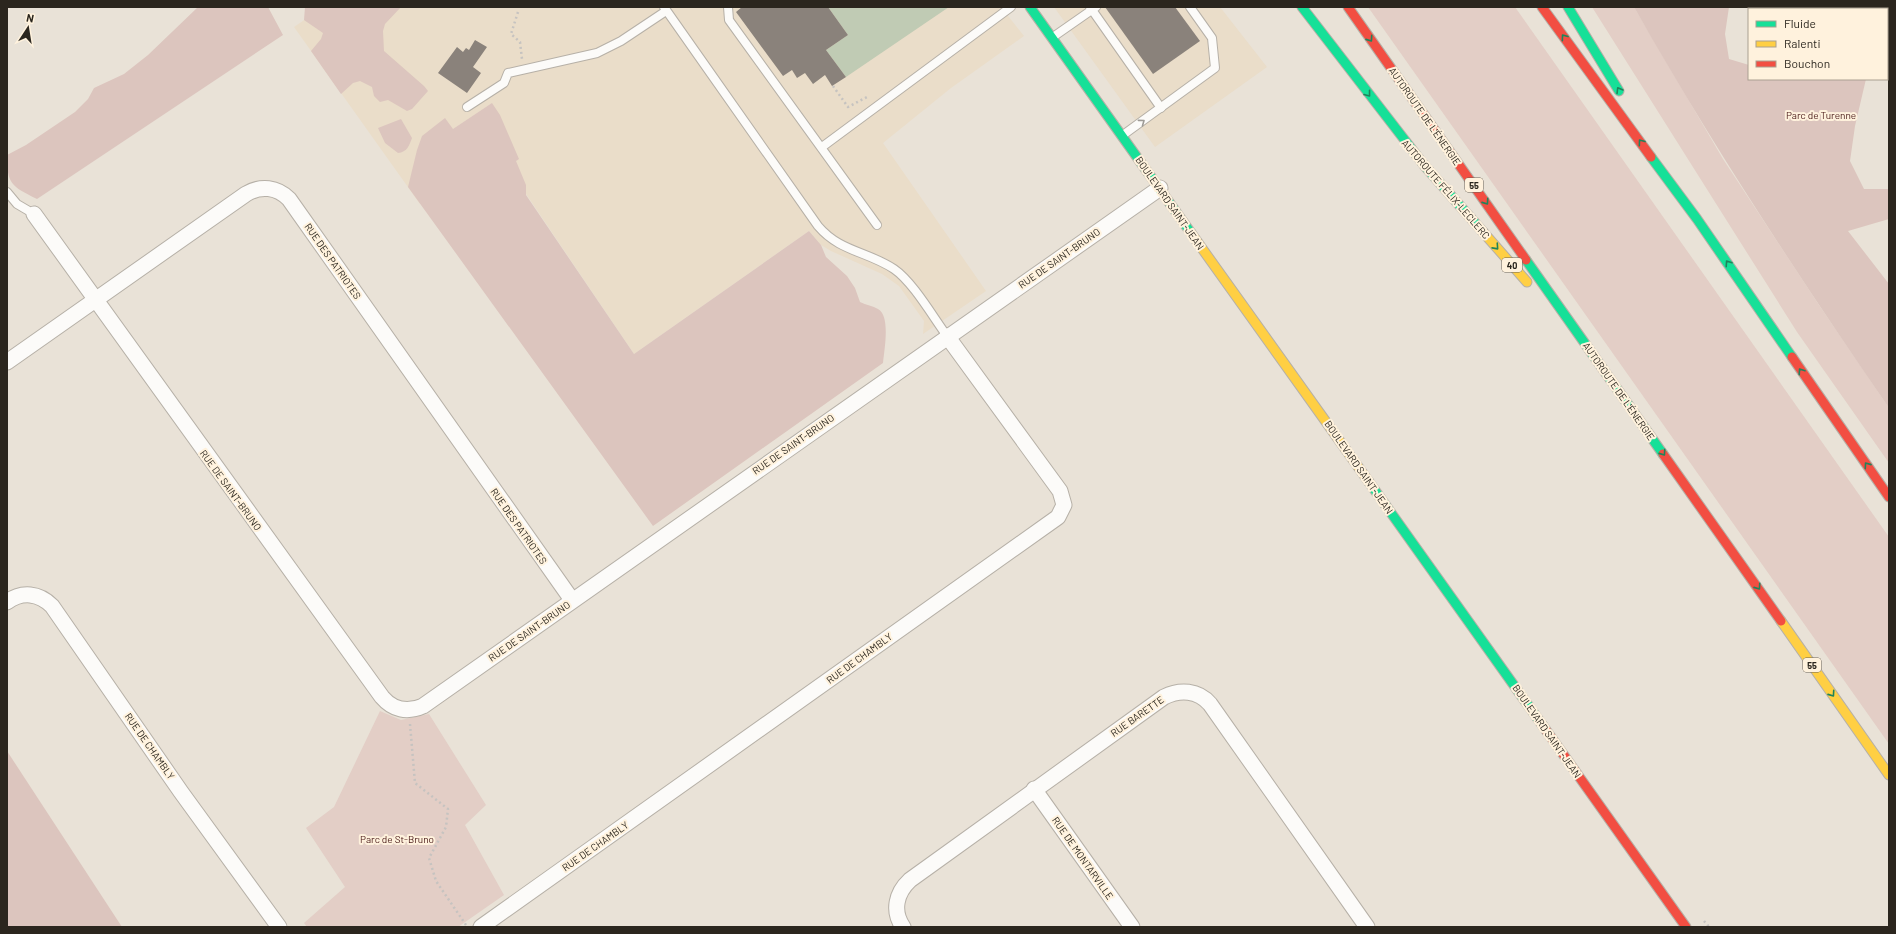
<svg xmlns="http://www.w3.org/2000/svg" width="1896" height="934" viewBox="0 0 1896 934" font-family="Barlow,sans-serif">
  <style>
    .built { fill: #eaddc9 }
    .green { fill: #e3cec6 }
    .forest { fill: #dcc5be }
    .water { fill: #c0cbb4 }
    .building { fill: #8a827b }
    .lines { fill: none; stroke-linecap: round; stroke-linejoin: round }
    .lane-casing { stroke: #b6b0a7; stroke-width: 10 }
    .street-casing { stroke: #b6b0a7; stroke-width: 17 }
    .fast-casing { stroke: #b6b0a7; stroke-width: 11 }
    .slow-casing { stroke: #b6b0a7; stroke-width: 11 }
    .jam-casing { stroke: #b6b0a7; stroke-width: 11 }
    .path { stroke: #c6c3c0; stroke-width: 2.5; stroke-dasharray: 2 3; stroke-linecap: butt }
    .lane { stroke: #fcfbf9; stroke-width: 8 }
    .street { stroke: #fcfbf9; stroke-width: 15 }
    .fast { stroke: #16e098; stroke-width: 9 }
    .slow { stroke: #ffcf43; stroke-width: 9 }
    .jam { stroke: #f24e42; stroke-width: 9 }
    .oneway { stroke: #20835b }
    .oneway2 { stroke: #9e9b96 }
    .labels { text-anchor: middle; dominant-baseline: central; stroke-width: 4; stroke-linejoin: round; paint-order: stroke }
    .shield { fill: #fff2dd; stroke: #6b6357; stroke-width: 1 }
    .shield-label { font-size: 9px; font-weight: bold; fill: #2b261e }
    .park-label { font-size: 10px; fill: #4a1a18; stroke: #fff2dd }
    .street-label { font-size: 10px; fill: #2b261e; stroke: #fff2dd }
  </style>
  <rect width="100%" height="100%" fill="#e9e2d7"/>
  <!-- built -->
  <g class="built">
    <path d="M323,7H1001L1024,36L951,88L883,143L986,291L923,334L924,321L899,286L882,274L831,251L821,245L809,231L634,354L499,154L420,204L294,27Z"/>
    <path d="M1054,7H1220L1267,67L1155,147Z"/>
  </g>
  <!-- green -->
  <g class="green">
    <path d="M1368,7H1515L1889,537V744Z"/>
    <path d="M1592,7H1634L1723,159L1819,305L1889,408V463L1797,332Z"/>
    <path d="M380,711L401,720L429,714L486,805L465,825L504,895L458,927H307L304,923L345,887L306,828L334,807Z"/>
  </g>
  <!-- forest -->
  <g class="forest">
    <path d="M198,7H268L283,35L37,199C11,186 7,184 7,155L26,145L75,112L88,99L94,88L124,74L148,55Z"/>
    <path d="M305,7H401L385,24L383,31L384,51L424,86L428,91L412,109L407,111L388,100L380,102L374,96L372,87L360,81L353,83L341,94L311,51L321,39L323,33L304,20Z"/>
    <path d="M1634,7H1729L1725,34L1729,59L1749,65V79H1866L1855,126L1850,161L1864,189H1889V219L1848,231L1889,284V408C1799,277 1712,145 1634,7Z"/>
    <path d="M1794,7H1884V9H1793Z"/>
    <path d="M492,103L500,115L519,159L516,161L526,185V195L634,354L809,231L821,245L826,257L847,276L855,288L860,302C866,305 873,306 878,309C891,316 884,351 883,363L653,526L408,187L417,150L422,136L445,118L453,129Z"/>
    <path d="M401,119L412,138C409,146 407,152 398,153L385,143L378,128Z"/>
    <path d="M7,751L122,927H7Z"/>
  </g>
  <!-- water -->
  <path class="water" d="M828,7H949L846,77L826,50L848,35Z"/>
  <!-- building -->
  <g class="building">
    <path d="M742,7H828L848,35L826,50L846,77L832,86L825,75L813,84L805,73L797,78L792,70L783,76L736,12Z"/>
    <path d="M1105,7H1175L1200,41L1153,74Z"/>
    <path d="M475,40L487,47L473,67L481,73L467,93L438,73L457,47L463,52L466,48L469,50Z"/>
  </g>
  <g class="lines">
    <!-- lane casing -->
    <g class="lane-casing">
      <g id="lane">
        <path d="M664,7L818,226C840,252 867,251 894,269C913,282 933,317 947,336"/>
        <path d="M728,7L729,20L877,225"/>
        <path d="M1090,7L1161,108"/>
        <path d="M1053,37L1096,7"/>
        <path d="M467,107L504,83L508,73L597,53L621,41L666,11"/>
        <path d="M1123,135L1215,68L1212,38L1190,7"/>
        <path d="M822,147L1011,7"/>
        <path d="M7,192L17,204L34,214"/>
      </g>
    </g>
    <!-- street casing -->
    <g class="street-casing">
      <g id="street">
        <path d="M34,214L382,697C393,710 407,713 423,706L1160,188"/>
        <path d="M7,362L246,194C261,185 277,187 289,199L572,600"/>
        <path d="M7,602C22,591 39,593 52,606L181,792L279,927"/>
        <path d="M1034,789L1132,927"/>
        <path d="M481,927L1058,517L1064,505L1060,491L947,336"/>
        <path d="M903,927C892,911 896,893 910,880L1164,697C1180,689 1198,690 1210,704L1367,927"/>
      </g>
    </g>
    <!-- fast casing -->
    <g class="fast-casing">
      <g id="fast">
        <path d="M1030,7L1191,233"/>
        <path d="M1302,7L1424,165L1483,232"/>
        <path d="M1568,7L1619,91"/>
        <path d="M1651,157L1697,219L1792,357"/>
        <path d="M1526,260L1663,454"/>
        <path d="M1369,482L1543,726"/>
      </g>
    </g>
    <!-- slow casing -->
    <g class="slow-casing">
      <g id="slow">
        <path d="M1483,232L1527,282"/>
        <path d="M1191,233L1369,482"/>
        <path d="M1781,621L1889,775"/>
      </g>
    </g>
    <!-- jam casing -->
    <g class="jam-casing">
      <g id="jam">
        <path d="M1348,7L1526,260"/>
        <path d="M1542,7L1651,157"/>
        <path d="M1792,357L1889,497"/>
        <path d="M1663,454L1781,621"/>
        <path d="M1543,726L1686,927"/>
      </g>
    </g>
    <!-- path -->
    <g class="path">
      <path d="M518,12L511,34L520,42L522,59"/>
      <path d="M833,86L848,107L867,97L868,99"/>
      <path d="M410,724L415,783L448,809L446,827L429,858L436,881L466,925"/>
      <path d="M1704,921L1709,927"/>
    </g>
    <!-- lane -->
    <use href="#lane" class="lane"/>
    <!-- street -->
    <use href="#street" class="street"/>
    <!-- fast -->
    <use href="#fast" class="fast"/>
    <!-- slow -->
    <use href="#slow" class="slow"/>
    <!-- jam -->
    <use href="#jam" class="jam"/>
  </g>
  <!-- one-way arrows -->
  <defs><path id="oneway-chevron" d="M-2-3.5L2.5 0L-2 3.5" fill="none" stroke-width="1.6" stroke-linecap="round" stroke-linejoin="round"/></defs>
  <g class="oneway">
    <use href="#oneway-chevron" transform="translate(1564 37) rotate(-126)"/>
    <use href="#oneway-chevron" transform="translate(1370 39) rotate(55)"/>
    <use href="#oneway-chevron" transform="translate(1619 90) rotate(-121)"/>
    <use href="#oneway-chevron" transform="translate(1368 94) rotate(52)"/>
    <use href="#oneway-chevron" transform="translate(1641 142) rotate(-126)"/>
    <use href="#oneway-chevron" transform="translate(1486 202) rotate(55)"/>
    <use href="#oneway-chevron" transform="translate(1496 247) rotate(48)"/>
    <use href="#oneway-chevron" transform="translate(1728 263) rotate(-124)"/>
    <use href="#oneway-chevron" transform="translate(1801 371) rotate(-124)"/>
    <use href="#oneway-chevron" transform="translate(1663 453) rotate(55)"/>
    <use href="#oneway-chevron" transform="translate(1867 465) rotate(-125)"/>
    <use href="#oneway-chevron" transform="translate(1758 587) rotate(55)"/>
    <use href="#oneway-chevron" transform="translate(1832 694) rotate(55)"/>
  </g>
  <use class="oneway2" href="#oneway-chevron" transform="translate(1142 122) rotate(-36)"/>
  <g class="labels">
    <!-- shield labels -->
    <g class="shield">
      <rect x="1465" y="178" width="18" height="14" rx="3"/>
      <rect x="1502" y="258" width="20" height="14" rx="3"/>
      <rect x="1803" y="658" width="18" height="14" rx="3"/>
    </g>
    <g class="shield-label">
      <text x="1474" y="185">55</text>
      <text x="1512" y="265">40</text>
      <text x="1812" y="665">55</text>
    </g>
    <!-- park labels -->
    <g class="park-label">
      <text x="1821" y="115">Parc de Turenne</text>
      <text x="397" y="839">Parc de St-Bruno</text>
    </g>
    <!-- street labels -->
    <g class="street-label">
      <text transform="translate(1425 116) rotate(55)">AUTOROUTE DE L'ÉNERGIE</text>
      <text transform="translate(1446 189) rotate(49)">AUTOROUTE FÉLIX-LECLERC</text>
      <text transform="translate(1170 203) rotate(55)">BOULEVARD SAINT-JEAN</text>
      <text transform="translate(1059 258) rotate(-35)">RUE DE SAINT-BRUNO</text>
      <text transform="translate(333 261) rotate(55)">RUE DES PATRIOTES</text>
      <text transform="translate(1619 391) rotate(55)">AUTOROUTE DE L'ÉNERGIE</text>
      <text transform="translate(793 444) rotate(-35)">RUE DE SAINT-BRUNO</text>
      <text transform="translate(1359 467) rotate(55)">BOULEVARD SAINT-JEAN</text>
      <text transform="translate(231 490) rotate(54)">RUE DE SAINT-BRUNO</text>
      <text transform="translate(519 526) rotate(55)">RUE DES PATRIOTES</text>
      <text transform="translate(529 631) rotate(-35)">RUE DE SAINT-BRUNO</text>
      <text transform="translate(859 658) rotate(-36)">RUE DE CHAMBLY</text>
      <text transform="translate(1137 716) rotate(-35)">RUE BARETTE</text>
      <text transform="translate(1547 731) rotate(55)">BOULEVARD SAINT-JEAN</text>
      <text transform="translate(150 746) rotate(55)">RUE DE CHAMBLY</text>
      <text transform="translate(595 846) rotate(-35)">RUE DE CHAMBLY</text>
      <text transform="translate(1083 858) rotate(55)">RUE DE MONTARVILLE</text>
    </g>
  </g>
  <!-- border -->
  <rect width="1896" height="934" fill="none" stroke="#2b261e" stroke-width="16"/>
  <!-- legend -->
  <rect x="1748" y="8" width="140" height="72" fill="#fff2dd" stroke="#aaa091"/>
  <rect x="1756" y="21" width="20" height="6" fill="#16e098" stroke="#aaa091"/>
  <text x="1784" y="28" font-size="12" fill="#2b261e">Fluide</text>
  <rect x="1756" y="41" width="20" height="6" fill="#ffcf43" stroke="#aaa091"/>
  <text x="1784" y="48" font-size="12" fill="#2b261e">Ralenti</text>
  <rect x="1756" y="61" width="20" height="6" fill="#f24e42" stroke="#aaa091"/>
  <text x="1784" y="68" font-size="12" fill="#2b261e">Bouchon</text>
  <!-- north arrow -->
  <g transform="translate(28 28) rotate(12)" stroke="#fff2dd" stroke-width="3" paint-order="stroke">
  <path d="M0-3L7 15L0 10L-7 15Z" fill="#2b261e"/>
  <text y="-6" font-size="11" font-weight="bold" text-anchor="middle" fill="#2b261e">N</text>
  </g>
</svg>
